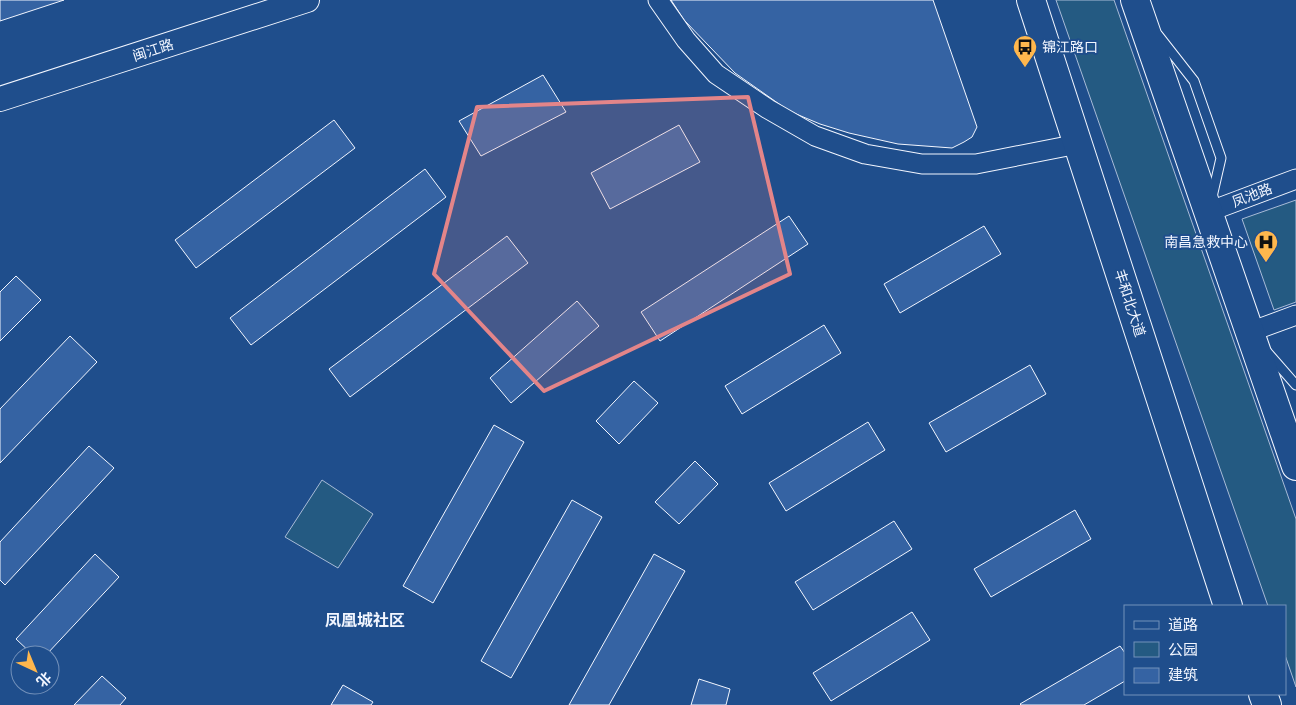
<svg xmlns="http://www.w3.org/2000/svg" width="1296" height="705" viewBox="0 0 1296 705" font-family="Arial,'Noto Sans SC',sans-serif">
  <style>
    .green { fill: #245a82; stroke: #a8bbd7 }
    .building { fill: #3563a3; stroke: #f2f6ff }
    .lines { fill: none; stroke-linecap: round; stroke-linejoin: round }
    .service-casing { stroke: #f2f6ff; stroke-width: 11 }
    .minor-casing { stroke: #f2f6ff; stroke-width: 21 }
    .tertiary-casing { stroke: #f2f6ff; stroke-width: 26 }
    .trunk-casing { stroke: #f2f6ff; stroke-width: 30 }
    .service { stroke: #1f4e8c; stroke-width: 9 }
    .minor { stroke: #1f4e8c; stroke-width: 19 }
    .tertiary { stroke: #1f4e8c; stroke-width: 24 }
    .trunk { stroke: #1f4e8c; stroke-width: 28 }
    .marked { fill: #e38589; fill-opacity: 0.2; stroke: #e38589; stroke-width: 4; stroke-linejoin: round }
    .labels { text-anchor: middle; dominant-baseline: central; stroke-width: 4; stroke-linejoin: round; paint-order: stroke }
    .poi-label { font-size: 14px; fill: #f2f6ff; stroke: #1f4e8c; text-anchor: start }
    .street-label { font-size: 14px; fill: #f2f6ff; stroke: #1f4e8c }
    .quarter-label { font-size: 16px; font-weight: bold; fill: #f2f6ff; stroke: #1f4e8c }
  </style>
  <rect width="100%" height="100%" fill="#1f4e8c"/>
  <!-- green -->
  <g class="green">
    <path d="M1056,0H1114L1296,519V687L1285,655V606H1268Z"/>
    <path d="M1296,200V302L1274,310L1242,219Z"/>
    <path d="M322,480L373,514L338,568L285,537Z"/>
  </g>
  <!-- building -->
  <g class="building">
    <path d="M0,0H64L0,21Z"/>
    <path d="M671,0H933L977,127L972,137L964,142L952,148L898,144L849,133L820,124L789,111L735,73L684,20Z"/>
    <path d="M543,75L566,112L481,156L459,121Z"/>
    <path d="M334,120L355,148L196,268L175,240Z"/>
    <path d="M679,125L700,162L610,209L591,173Z"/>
    <path d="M425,169L446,197L251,345L230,318Z"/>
    <path d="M789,216L808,244L660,341L641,312Z"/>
    <path d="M984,226L1001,254L900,313L884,284Z"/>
    <path d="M507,236L528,263L350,397L329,369Z"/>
    <path d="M16,276L41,300L0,341V292Z"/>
    <path d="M577,301L599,326L511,403L490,378Z"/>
    <path d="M824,325L841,353L742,414L725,386Z"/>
    <path d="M70,336L97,362L0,463V409Z"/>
    <path d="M1030,365L1046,394L946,452L929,423Z"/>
    <path d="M634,381L658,403L619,444L596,421Z"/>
    <path d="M868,422L885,450L786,511L769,483Z"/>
    <path d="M494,425L524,442L433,603L403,586Z"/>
    <path d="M89,446L114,468L5,585L0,580V542Z"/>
    <path d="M695,461L718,484L679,524L655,502Z"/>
    <path d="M572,500L602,517L511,678L481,661Z"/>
    <path d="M1075,510L1091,539L991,597L974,569Z"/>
    <path d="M894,521L912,549L813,610L795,582Z"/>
    <path d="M95,554L119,577L46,655H33L16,639Z"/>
    <path d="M654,554L685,571L609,705H569Z"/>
    <path d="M912,612L930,640L831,701L813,673Z"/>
    <path d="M1120,646L1125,653V681L1084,705H1021L1020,704Z"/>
    <path d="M102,676L126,698L120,705H74Z"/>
    <path d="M699,679L730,689L726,705H691Z"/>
    <path d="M343,685L373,702L371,705H331Z"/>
  </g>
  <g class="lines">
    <!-- service casing -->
    <g class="service-casing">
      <g id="service">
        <path d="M1158,35L1194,81L1221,158L1212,197"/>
        <path d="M1267,352L1296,385"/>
      </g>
    </g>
    <!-- minor casing -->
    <g class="minor-casing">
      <g id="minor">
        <path d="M658,0L686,40L716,74L768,109L815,136L865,154L922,164H976L1078,144"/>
        <path d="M1208,212L1296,179"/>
        <path d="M1250,332L1296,315"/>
      </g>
    </g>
    <!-- tertiary casing -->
    <g class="tertiary-casing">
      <path id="tertiary" d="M0,99L307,0"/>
    </g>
    <!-- trunk casing -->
    <g class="trunk-casing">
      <g id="trunk">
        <path d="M1031,0L1228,606"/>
        <path d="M1135,0L1296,466"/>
        <path d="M1263,694L1267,705"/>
      </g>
    </g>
    <!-- service -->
    <use href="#service" class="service"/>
    <!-- minor -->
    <use href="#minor" class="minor"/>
    <!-- tertiary -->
    <use href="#tertiary" class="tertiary"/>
    <!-- trunk -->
    <use href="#trunk" class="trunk"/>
  </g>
  <!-- marked area -->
  <path class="marked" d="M748,97L790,274L544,391L434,274L477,107Z"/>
  <!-- icons -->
  <defs>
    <g id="bus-pin" transform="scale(1.25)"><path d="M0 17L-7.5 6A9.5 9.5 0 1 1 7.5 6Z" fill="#ffb74d" stroke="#1f4e8c"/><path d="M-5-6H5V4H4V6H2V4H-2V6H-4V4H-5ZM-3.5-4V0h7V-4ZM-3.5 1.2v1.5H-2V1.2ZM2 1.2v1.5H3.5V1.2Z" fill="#111"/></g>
    <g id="hospital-pin" transform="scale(1.25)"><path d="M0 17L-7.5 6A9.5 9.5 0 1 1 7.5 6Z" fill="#ffb74d" stroke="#1f4e8c"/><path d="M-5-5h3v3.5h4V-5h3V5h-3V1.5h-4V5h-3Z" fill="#111"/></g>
  </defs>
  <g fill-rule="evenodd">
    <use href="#bus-pin" x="1025" y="47"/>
    <use href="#hospital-pin" x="1266" y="242"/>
  </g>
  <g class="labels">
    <!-- poi labels -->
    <g class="poi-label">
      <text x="1042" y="47">锦江路口</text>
      <text x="1248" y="242" text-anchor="end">南昌急救中心</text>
    </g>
    <!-- street labels -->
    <g class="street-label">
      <text transform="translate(153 50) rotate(-18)">闽江路</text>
      <text transform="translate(1252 195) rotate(-21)">凤池路</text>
      <text transform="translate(1130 303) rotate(72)">丰和北大道</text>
    </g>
    <!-- quarter labels -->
    <g class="quarter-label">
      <text x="365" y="620">凤凰城社区</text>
    </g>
  </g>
  <!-- legend -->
  <rect x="1124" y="605" width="162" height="90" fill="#1f4e8c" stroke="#7391ba"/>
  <rect x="1134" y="621" width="25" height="8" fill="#1f4e8c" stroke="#7391ba"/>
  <text x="1168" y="630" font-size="15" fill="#f2f6ff">道路</text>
  <rect x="1134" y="642" width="25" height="15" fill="#245a82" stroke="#7391ba"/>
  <text x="1168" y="655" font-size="15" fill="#f2f6ff">公园</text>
  <rect x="1134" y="668" width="25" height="15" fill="#3563a3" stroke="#7391ba"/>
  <text x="1168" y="680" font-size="15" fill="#f2f6ff">建筑</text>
  <!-- north arrow -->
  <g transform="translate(35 670) rotate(136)"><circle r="24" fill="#1f4e8c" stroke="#7391ba"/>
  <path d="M0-4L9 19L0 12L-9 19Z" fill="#ffb74d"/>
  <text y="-8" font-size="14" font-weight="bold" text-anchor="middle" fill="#f2f6ff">北</text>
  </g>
</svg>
